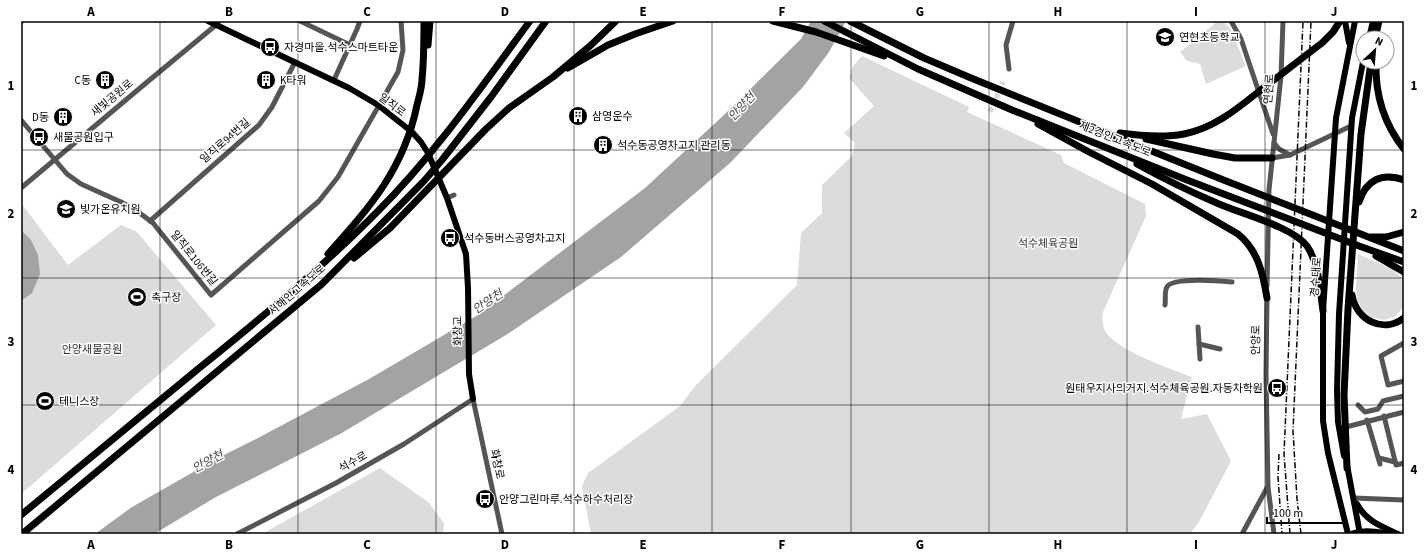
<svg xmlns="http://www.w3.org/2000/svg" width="1425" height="555" viewBox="0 0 1425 555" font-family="'Source Sans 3','Noto Sans KR',sans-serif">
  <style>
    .green { fill: #dcdcdc }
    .water { fill: #a3a3a3 }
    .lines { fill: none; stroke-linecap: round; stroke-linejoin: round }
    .minor-tunnel { stroke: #d9d9d9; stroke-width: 5; stroke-dasharray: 5 2.5; stroke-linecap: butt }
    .minor { stroke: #555; stroke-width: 5 }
    .major { stroke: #000; stroke-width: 6 }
    .highway { stroke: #000; stroke-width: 7 }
    .rail { stroke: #000; stroke-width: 1.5; stroke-dasharray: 6 2 1 2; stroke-linecap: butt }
    .grid { fill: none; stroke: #000; stroke-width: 1; stroke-opacity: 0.55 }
    .labels { text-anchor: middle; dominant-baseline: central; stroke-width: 3; stroke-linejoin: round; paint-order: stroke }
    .poi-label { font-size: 11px; fill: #000; stroke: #fff; text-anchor: start }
    .street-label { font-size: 11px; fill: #000; stroke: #fff }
    .park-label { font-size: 11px; fill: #333; stroke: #fff }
    .water-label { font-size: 12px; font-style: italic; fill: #444; stroke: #fff }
    .neatline { fill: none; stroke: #000; stroke-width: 1.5 }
    .grid-label { font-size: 13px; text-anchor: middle; font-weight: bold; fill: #000 }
  </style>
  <rect width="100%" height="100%" fill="#fff"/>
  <!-- green -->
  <g class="green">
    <path d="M1218,21H1223L1231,30L1246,66L1206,84L1200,64L1187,61L1180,52Z"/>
    <path d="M862,56L969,107L967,112L1061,155L1064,163L1145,204L1146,216L1103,312C1102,320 1102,328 1108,335C1122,352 1171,369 1192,377L1181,419L1207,414L1231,461L1200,520L1190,534H591L582,486L588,473L680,406L696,385L797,285L801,233L822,213V185L852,156L855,143L844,133L874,106L849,78L853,66Z"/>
    <path d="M21,203L68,265L121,225L136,231L216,325L21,494Z"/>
    <path d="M1358,254L1392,269L1401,277L1404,283V306L1396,316L1384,320L1371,317L1363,310L1357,300L1356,288Z"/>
    <path d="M380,468L428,502L444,523L443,534H262Z"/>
  </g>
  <!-- water -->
  <g class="water">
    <path d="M811,21H846L829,52L803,87L730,163L621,257L506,335L340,434L216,497L154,534H95L132,507L218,458L256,439L369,379L478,315L645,188L725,114L801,39Z"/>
    <path d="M21,230L31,240L38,255L40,274L32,293L21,301Z"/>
  </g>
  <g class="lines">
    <!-- minor-tunnel -->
    <path class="minor-tunnel" d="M990,112L1003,82"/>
    <!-- minor -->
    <g class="minor">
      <path d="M300,21L350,45"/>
      <path d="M1231,21L1241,39L1273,134"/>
      <path d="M21,22L22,21"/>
      <path d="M1009,69L1006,45L1013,21"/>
      <path d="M334,80L357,29L360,21"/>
      <path d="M21,120L67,174L81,184L121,202L137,211L153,223L211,295L319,201L338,177L398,72L403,50L401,21"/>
      <path d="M1274,143L1279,149L1290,155"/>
      <path d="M1272,158L1290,155L1351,126"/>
      <path d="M21,188L146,83L216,25L219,21"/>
      <path d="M447,198L454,195"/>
      <path d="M150,221L259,125L272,107L295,62"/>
      <path d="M1267,286L1269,190L1281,76L1283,21"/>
      <path d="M1165,305C1166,300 1164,291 1167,287C1172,277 1221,281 1232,282"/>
      <path d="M1198,327L1200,359"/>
      <path d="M1404,343L1381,356L1388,385L1404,381"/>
      <path d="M1199,344L1220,349"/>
      <path d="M1358,405L1365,412L1378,409L1383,401L1404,396"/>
      <path d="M1384,416L1396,465L1404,463"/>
      <path d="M1367,420L1380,464"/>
      <path d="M1346,427L1404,412"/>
      <path d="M1379,458L1395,462"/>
      <path d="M1268,487L1274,534"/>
      <path d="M1354,498L1404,500"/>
      <path d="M237,534L336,483L404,444L473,399L502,534"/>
      <path d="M1242,534L1268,486L1266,375L1267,296"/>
    </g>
    <!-- major -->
    <g class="major">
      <path d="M208,21L349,88L378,105L412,132L421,142L428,153L447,198L466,254L468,288L469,374L473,399"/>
      <path d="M1345,21L1349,43"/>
      <path d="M1369,38L1373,21"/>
      <path d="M1344,456L1338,422L1337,391L1339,314L1352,118L1363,62"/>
      <path d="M1347,465L1360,534"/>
      <path d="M1357,504C1366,521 1381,526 1398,534"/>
      <path d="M1348,534L1328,453L1323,421V311L1336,118L1355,21"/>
      <path d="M1351,534C1364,529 1376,532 1390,534"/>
    </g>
    <!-- highway -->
    <g class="highway">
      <path d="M773,21L816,32L884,56"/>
      <path d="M824,21L918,69L1012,110L1187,180L1359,246L1404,262"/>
      <path d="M850,21L924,58L971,78L1221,179L1404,251"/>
      <path d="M1375,38L1379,21"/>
      <path d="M428,45L430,21"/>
      <path d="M1376,62C1375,95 1384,124 1404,149"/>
      <path d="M568,68L608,45L635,34L673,21"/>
      <path d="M1038,124L1089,152L1152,184L1238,234C1258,250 1263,274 1267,298"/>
      <path d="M1120,133C1141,136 1163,138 1184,134C1215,128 1238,108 1262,89C1282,74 1302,58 1322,43L1333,32L1340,21"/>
      <path d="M1146,139L1213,154L1235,158H1272"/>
      <path d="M1137,164C1164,179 1191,192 1219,204C1242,214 1293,227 1307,246C1319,264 1320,290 1323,311"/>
      <path d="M1359,202C1366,180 1382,172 1404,180"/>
      <path d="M1371,237H1386L1404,232"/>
      <path d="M328,254C370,207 404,169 417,105C419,97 422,88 422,79C424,60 424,40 424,21"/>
      <path d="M1376,256L1404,272"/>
      <path d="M354,258L390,228L486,129L509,108L553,77L590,46L616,21"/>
      <path d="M1352,295C1356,320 1383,334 1404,318"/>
      <path d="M1347,468L1344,395L1348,309L1361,134L1371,62"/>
      <path d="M21,515C80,466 139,418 198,369C260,319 322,268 378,211C435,154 482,86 530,21"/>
      <path d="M22,534L322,284L424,181L442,160L491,97L546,21"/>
    </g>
    <!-- rail -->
    <g class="rail">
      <path d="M1279,454L1278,477L1282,534"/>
      <path d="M1290,534L1284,454L1303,21"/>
      <path d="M1301,534L1297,499L1293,431L1311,21"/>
    </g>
  </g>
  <!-- grid -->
  <path class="grid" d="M160,21V534M298,21V534M436,21V534M574,21V534M712,21V534M851,21V534M989,21V534M1127,21V534M1265,21V534M21,150H1404M21,278H1404M21,405H1404"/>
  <!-- icons -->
  <defs>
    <g id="school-disc" transform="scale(1)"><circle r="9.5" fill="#000" stroke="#fff"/><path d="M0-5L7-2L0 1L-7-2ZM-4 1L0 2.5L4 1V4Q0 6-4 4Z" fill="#fff"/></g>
    <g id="bus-disc" transform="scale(1)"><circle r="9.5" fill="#000" stroke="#fff"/><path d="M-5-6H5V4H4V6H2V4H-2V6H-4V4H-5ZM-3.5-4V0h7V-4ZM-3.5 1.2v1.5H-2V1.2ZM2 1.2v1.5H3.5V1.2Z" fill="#fff"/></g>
    <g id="building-disc" transform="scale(1)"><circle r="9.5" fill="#000" stroke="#fff"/><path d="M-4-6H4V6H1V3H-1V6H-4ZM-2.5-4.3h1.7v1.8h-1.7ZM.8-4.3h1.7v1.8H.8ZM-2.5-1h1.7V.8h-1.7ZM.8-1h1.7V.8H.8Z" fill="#fff"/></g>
    <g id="stadium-disc" transform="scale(1)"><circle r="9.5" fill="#000" stroke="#fff"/><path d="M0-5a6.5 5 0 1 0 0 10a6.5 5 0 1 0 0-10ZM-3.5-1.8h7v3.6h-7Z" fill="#fff"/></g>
  </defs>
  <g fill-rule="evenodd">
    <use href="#school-disc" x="1165" y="37"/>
    <use href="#bus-disc" x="270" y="47"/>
    <use href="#building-disc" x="105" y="80"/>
    <use href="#building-disc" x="266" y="80"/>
    <use href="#building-disc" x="578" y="116"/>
    <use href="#building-disc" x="63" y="117"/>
    <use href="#bus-disc" x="39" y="137"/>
    <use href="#building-disc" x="603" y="145"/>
    <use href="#school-disc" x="66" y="209"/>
    <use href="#bus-disc" x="450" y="238"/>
    <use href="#stadium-disc" x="137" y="297"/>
    <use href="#bus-disc" x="1277" y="388"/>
    <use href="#stadium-disc" x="45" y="401"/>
    <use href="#bus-disc" x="485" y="499"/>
  </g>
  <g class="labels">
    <!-- poi labels -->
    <g class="poi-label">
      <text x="1179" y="37">연현초등학교</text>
      <text x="284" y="47">자경마을.석수스마트타운</text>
      <text x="91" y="80" text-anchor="end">C동</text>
      <text x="280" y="80">K타워</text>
      <text x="592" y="116">삼영운수</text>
      <text x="49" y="117" text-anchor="end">D동</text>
      <text x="53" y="137">새물공원입구</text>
      <text x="617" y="145">석수동공영차고지 관리동</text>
      <text x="80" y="209">빛가온유치원</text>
      <text x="464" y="238">석수동버스공영차고지</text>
      <text x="151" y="297">축구장</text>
      <text x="1263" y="388" text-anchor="end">원태우지사의거지.석수체육공원.자동차학원</text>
      <text x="59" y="401">테니스장</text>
      <text x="499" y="499">안양그린마루.석수하수처리장</text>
    </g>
    <!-- street labels -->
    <g class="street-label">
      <text transform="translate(1269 89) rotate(-86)">연현로</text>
      <text transform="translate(112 98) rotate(-40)">새빛공원로</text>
      <text transform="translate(392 105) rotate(37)">일직로</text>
      <text transform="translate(1115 139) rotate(22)">제2경인고속도로</text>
      <text transform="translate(225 141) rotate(-41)">일직로94번길</text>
      <text transform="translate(194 258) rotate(51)">일직로106번길</text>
      <text transform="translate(1316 277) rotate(-86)">경수대로</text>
      <text transform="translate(297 290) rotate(-41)">서해안고속도로</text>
      <text transform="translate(458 331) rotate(-91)">화창교</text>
      <text transform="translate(1256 340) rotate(-89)">안양로</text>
      <text transform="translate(353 462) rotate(-30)">석수로</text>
      <text transform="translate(497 464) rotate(78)">화창로</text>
    </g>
    <!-- park labels -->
    <g class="park-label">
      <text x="1048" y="243">석수체육공원</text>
      <text x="92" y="349">안양새물공원</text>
    </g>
    <!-- water labels -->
    <g class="water-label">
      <text transform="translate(742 107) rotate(-47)">안양천</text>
      <text transform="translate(488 302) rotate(-33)">안양천</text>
      <text transform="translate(208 462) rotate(-28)">안양천</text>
    </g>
  </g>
  <!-- border -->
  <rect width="1425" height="555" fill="none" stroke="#ffffff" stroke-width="44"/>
  <!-- north arrow -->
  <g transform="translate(1375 50) rotate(26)"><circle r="19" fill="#ffffff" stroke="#999999"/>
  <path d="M0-3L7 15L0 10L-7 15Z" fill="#000000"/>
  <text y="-6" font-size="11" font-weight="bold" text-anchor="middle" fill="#000000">N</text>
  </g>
  <!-- scale -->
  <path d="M1267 517v6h78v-6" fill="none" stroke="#000000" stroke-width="2"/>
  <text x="1273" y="517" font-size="12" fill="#000000" stroke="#ffffff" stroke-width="3" paint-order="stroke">100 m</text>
  <rect x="22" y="22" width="1381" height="511" class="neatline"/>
  <g class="grid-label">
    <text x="91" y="16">A</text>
    <text x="229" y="16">B</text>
    <text x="367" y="16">C</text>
    <text x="505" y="16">D</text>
    <text x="643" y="16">E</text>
    <text x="782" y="16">F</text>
    <text x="920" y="16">G</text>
    <text x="1058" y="16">H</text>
    <text x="1196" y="16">I</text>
    <text x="1334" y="16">J</text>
    <text x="11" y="90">1</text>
    <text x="1414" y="90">1</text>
    <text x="11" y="218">2</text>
    <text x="1414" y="218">2</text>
    <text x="11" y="346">3</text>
    <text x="1414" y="346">3</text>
    <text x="11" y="474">4</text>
    <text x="1414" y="474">4</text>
    <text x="91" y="549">A</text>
    <text x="229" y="549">B</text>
    <text x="367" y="549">C</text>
    <text x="505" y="549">D</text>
    <text x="643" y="549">E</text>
    <text x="782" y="549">F</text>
    <text x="920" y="549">G</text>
    <text x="1058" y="549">H</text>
    <text x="1196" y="549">I</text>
    <text x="1334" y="549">J</text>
  </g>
</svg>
